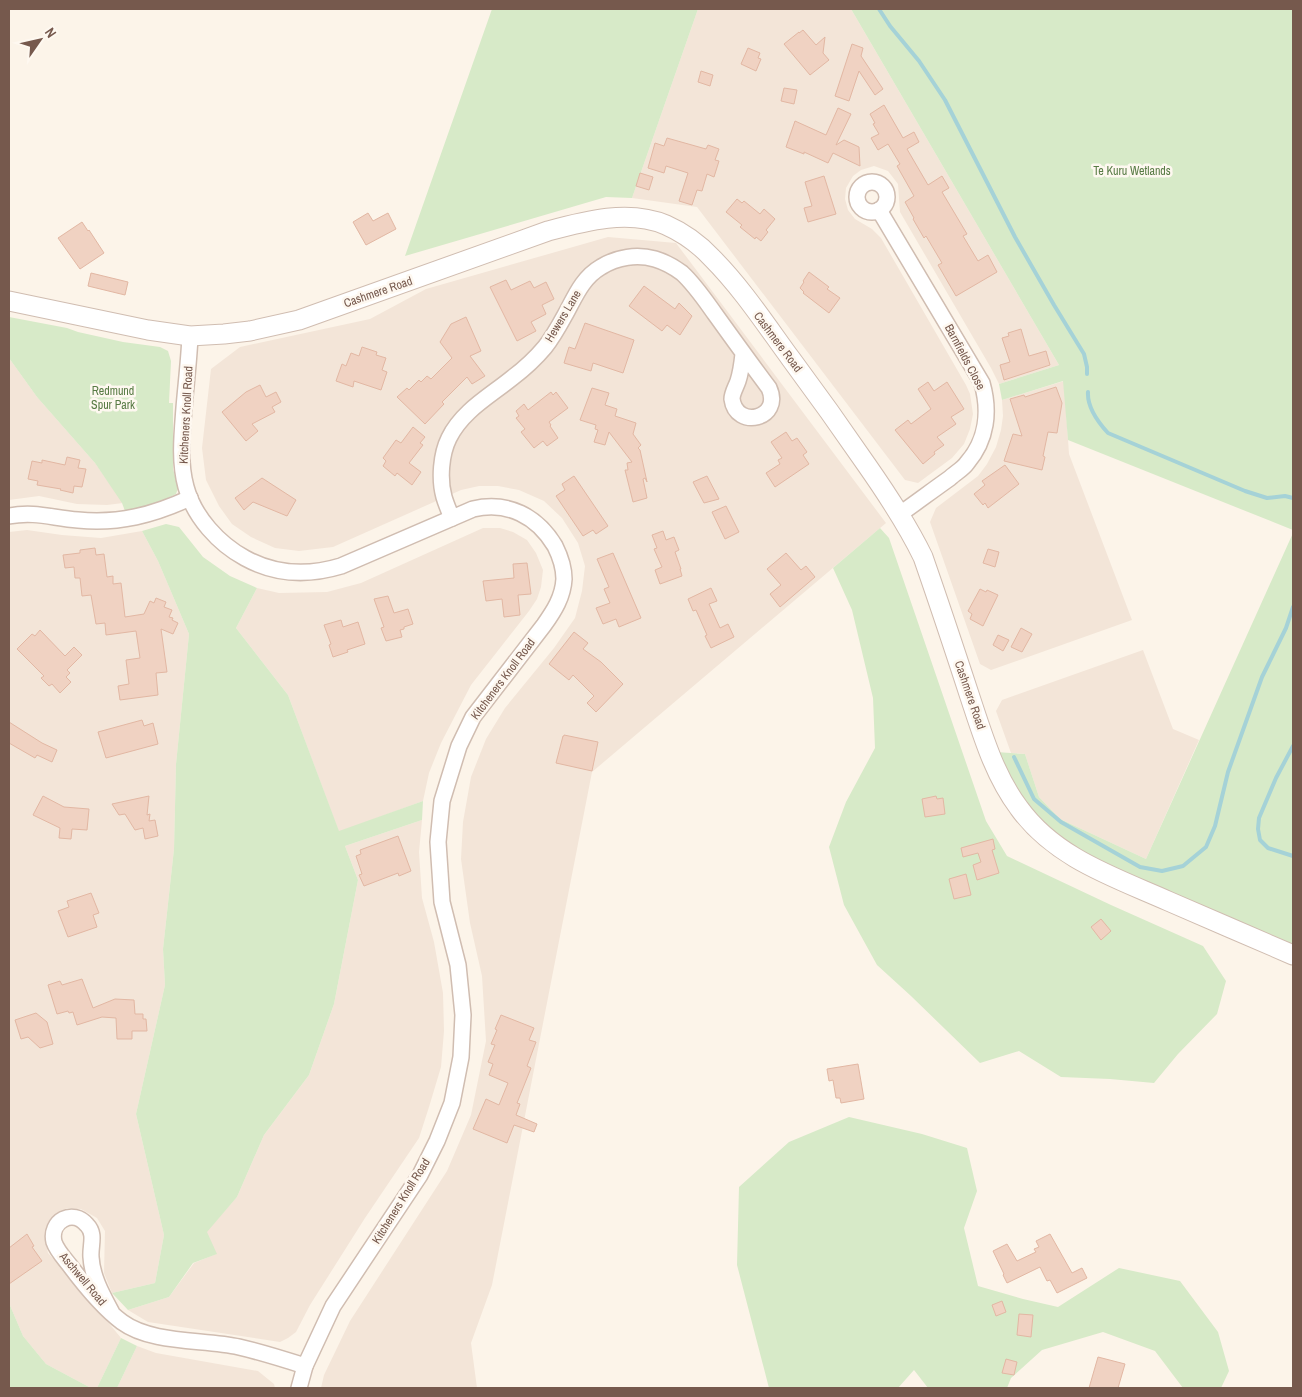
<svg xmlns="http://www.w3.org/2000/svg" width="1302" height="1397" viewBox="0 0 1302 1397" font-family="'Archivo Narrow',sans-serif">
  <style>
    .residential { fill: #f3e5d8 }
    .green { fill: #d7eac8 }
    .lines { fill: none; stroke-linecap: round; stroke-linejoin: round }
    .stream { stroke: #a5d2d7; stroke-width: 4 }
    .building { fill: #f0d2c2; stroke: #e2b7a3 }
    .minor-casing { stroke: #d0bdb1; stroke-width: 18 }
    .tertiary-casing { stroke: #d0bdb1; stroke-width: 21 }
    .minor { stroke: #fff; stroke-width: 15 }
    .tertiary { stroke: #fff; stroke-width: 19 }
    .labels { text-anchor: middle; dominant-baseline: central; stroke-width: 5; stroke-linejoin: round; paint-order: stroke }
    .park-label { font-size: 12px; fill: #587b45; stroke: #fef8f0 }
    .street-label { font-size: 12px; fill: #76594d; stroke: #fef8f0 }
  </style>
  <rect width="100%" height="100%" fill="#fcf4e9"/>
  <!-- residential -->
  <g class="residential">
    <path d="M698,9H851L1059,365L999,384L991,368L900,212L898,184L888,171L874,166L861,170L853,176L846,188L845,199L848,210L855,219L872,229L881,238L966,385L970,394L973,414L970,429L964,444L952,458L918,483L905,480L697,207L632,198Z"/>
    <path d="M608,237L676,243L886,523L592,772L492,1285L471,1343L477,1388H321L324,1375L350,1321L447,1171L471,1115L486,1041L482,976L470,923L461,859L463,822L471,777L486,739L505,708L554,648L575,618L582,591L585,566L578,543L562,518L544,501L519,490L498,486H479L461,490L333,547L299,551L275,548L251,537L232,524L219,506L206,480L202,448L211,369L240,347L370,319L426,289Z"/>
    <path d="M9,358L37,397L95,463L123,503L107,505L77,504L39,496L9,500Z"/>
    <path d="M1064,381L1069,454L1132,620L991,670L980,664L930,522L936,508L978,476L987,464L996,447L1001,430L1003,416L1002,400Z"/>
    <path d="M483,528H500L513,532L527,540L536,553L543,570L541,587L537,599L529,611L471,685L441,743L429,773L423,801L339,832L288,695L236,628L257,588L279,593L327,592L361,583Z"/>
    <path d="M27,530L62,535L101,538L142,531L158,561L189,634L176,764L174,849L163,949L165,985L136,1114L164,1235L155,1283L112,1293L104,1273L105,1231L97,1218L81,1209L67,1208L56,1214L48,1225L45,1239L48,1253L84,1293L121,1338L97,1388H91L46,1364L23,1336L9,1303V532Z"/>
    <path d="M1143,650L1173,729L1199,740L1146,859L1060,819L1039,797L1025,754L1011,753L996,711L1002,700Z"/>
    <path d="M422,820L419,852L422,898L434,942L443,993L444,1031L441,1067L429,1107L419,1138L365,1218L310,1305L296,1332L288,1338L280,1342L148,1322L128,1310L169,1297L194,1263L216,1254L206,1232L237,1197L264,1135L309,1075L334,1004L358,880L345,846Z"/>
    <path d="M137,1346L156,1353L258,1371L274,1384L275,1388H117Z"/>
  </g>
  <!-- green -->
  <g class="green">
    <path d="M492,9H698L632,198L606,197L405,256Z"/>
    <path d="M851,9H1293V530L1068,440L1063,381L1002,400L999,384L1059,365Z"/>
    <path d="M9,317L67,328L78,332L123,342L160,347L168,351L171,361L169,403H173V469L178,488L176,494L155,504L125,511L122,503L95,463L37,397L9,358Z"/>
    <path d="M166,524L179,527L203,557L230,576L257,588L236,628L288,695L339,831L423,801L422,820L345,846L358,880L334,1004L309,1075L264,1135L237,1197L207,1232L217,1254L193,1263L169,1297L128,1310L112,1293L155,1283L164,1235L136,1114L165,985L163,949L174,849L176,764L189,634L158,561L142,531Z"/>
    <path d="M880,528L889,538L986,821L1007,856L1111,905L1203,946L1226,981L1217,1014L1178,1054L1154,1083L1110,1079L1061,1077L1019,1051L980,1063L911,996L877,965L844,905L829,847L846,802L875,748L873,698L852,610L833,568Z"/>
    <path d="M1293,533V950L1095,861L1061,840L1021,800L996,752L1025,754L1039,797L1060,819L1146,859Z"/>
    <path d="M849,1117L922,1134L967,1148L977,1191L964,1228L978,1286L1023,1299L1058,1307L1119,1268L1180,1281L1218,1332L1229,1371L1221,1388H1183L1155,1351L1103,1332L1042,1350L1011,1378L1007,1388H928L914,1370L898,1388H769L737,1265L739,1187L789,1142Z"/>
    <path d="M9,1303L23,1336L46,1364L91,1388H9Z"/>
    <path d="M121,1338L137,1346L117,1388H97Z"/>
  </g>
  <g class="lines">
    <!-- stream -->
    <g class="stream">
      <path d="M879,9L890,26L919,61L945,100L1015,237L1054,305L1084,354L1087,367V374"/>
      <path d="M1088,392C1087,407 1098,422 1108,433L1245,491L1267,498L1285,496L1293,498"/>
      <path d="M1293,746L1276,778L1259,818L1258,829L1260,840L1268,848L1293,856"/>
      <path d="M1014,757L1034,799L1061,822L1140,867L1162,871L1183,866L1206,847L1215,826L1228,772L1262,677L1286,628L1293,607"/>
    </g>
  </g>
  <!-- building -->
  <g class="building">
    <path d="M803,30L816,45L825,37L823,53L829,60L810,75L784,44L799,32V33Z"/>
    <path d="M852,44L863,48L861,56L883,89L875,95L859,71L849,101L835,96Z"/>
    <path d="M748,48L760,53L758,58L761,59L756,71L741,64Z"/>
    <path d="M701,71L713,75L710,86L698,82Z"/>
    <path d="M784,88L797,90L794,104L781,101Z"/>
    <path d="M884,105L903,138L914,132L919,142L907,149L928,185L942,176L949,188L942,192L967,234L963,236L978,261L988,255L997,272L956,296L938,265L942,263L926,236L924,238L913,219L914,218L905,202L914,196L897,166L900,164L888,144L878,150L871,138L879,134L873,124L875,123L870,114Z"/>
    <path d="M838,108L851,114L836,145L844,140L859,147L860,166L833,153L828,163L804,152V154L786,147L795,121L826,135Z"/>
    <path d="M667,138L706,149L708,145L719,149L715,160L719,161L714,177L707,174L702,191L697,190L692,205L679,201L688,173L666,166L664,173L648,168L655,143L664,146Z"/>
    <path d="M640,173L653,177L649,190L636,186Z"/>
    <path d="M824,176L836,214L808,222L804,208L812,206L805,182Z"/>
    <path d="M737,199L742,203L744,201L760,214L764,209L775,219L766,230L768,232L761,241L756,237L755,239L740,227L742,225L726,212Z"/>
    <path d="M368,213L373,221L388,213L396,229L366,245L353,222Z"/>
    <path d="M82,222L88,231L89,230L104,253L80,269L58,238Z"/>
    <path d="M809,272L829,287L827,289L840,298L829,313L803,293L804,292L800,288L804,282L803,281Z"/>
    <path d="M91,273L128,282L125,295L88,286Z"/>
    <path d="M506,280L511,290L530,281L534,288L546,282L554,299L542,305L546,314L531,322L536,331L517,341L490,287Z"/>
    <path d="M644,286L675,309L679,303L692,316L680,335L667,325L662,331L629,306Z"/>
    <path d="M466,317L481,351L470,356L485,376L472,384L467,377L442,402L444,404L425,424L397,397L407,388L409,390L419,380L421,382L427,376L431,379L452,358L440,342L451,324Z"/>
    <path d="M585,323L634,340L623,373L593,363L591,371L564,363L569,347L575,349Z"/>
    <path d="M1021,329L1029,356L1046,351L1050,365L1004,380L1000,365L1010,362L1002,338L1009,336L1008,333Z"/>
    <path d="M362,347L377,352L376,355L386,358L382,370L387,372L381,390L354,381L353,387L336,381L342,364L346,366L351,353L359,356Z"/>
    <path d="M928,382L934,391L947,382L964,409L951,417L956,424L937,437L944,445L934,452L935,454L923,464L895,430L908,420L911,424L931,409L918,389Z"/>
    <path d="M260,385L266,397L276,392L281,402L272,407L275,412L252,424L258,431L246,441L222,412L246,392Z"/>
    <path d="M1056,387L1062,403L1057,433L1048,432L1043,456L1045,457L1042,470L1004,461L1013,434L1022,436L1010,399L1024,395L1025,397Z"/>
    <path d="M592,388L609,393L605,405L617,409L615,416L636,423L633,434L641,445L638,448L640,450L647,482L645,478L643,479L647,498L633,502L625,470H628L627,463L632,462L609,432L605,445L594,442L598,430L595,429L596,425L580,420Z"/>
    <path d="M551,392L553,395L556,392L568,408L549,422L551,425L550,426L558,438L547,446L543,441L534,448L521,432L525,429L516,418L519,416L516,411L524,404L528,410Z"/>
    <path d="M413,427L425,437L420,443L423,445L409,463L421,472L412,485L397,473L395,476L383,466L386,461L383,458L396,440L401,443Z"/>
    <path d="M786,432L792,441L797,438L807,452L803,455L809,464L775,487L766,473L780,464L778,460L782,458L771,442Z"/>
    <path d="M67,457L80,460L78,468L86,469L82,487L74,486L73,493L60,490L61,489L37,485L38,481L28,479L32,461L42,463V460L65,465Z"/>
    <path d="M1005,465L1019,484L988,508L985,503L983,505L974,494L985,485L982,481Z"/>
    <path d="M574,476L608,526L596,534L593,530L583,536L556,496L565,490L562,484Z"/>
    <path d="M707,476L719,499L704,503L693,482Z"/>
    <path d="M262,478L296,500L287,516L253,502L244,510L235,498Z"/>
    <path d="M726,506L739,532L725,539L712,512Z"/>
    <path d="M663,531L666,540L674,537L679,550L675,552L681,569H680L682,576L660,584L655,570L662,567L654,549L657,548L652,535Z"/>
    <path d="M95,548L96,555L104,554L107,577L113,576V584L121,583L125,617L144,614L150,601L154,603L156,598L166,602L164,607L172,610L169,617L173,618L172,620L178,623L173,634L161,629L167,672L156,673L158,695L120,700L118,686L129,684L126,660L140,658L136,631L106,635L105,623L96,624L91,595L82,596L80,578H75L74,567L65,568L63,555L80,553V550Z"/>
    <path d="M988,549L999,552L995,567L983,563Z"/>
    <path d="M613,553L641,618L619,627L616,619L603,624L596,608L610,603L604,589L609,587L597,559Z"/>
    <path d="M786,553L801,570L806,566L815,577L780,607L770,594L781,585L767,569Z"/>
    <path d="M527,563L531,594L518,595L520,615L504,617L502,599L486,601L483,581L514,578L513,564Z"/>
    <path d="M711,588L717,601L709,604L720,628L728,624L734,637L711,648L705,636L707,635L696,610L693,611L688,599Z"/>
    <path d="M980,589L986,592L987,590L998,595L983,626L970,619L972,614L968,611Z"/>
    <path d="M388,596L394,613L408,609L413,624L404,627V629L400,630L402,637L386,641L381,628L384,627L374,599Z"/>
    <path d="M341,620L343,627L358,622L365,644L347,650L348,652L333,657L329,645L331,644L324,625Z"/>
    <path d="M1021,628L1032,634L1022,652L1011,647Z"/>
    <path d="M40,630L65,656L74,647L82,655L67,670L70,673L66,677L71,682L60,693L52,684L49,686L41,678L44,676L17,649L32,634L35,636Z"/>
    <path d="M574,632L588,643L583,649L601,662L623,684L596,712L587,703L594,696L573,675L569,680L549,664Z"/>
    <path d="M998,635L1009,640L1003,651L993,645Z"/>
    <path d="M142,720L144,726L153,723L158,744L106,758L98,732Z"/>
    <path d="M9,722L42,743L57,750L52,762L37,755L35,758L9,743Z"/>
    <path d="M564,735L598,742L592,771L556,763L563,736H564Z"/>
    <path d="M43,796L64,807L89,809L87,830L72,829L71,839L59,838L60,828L33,815Z"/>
    <path d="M149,796L147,815L150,814L149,821L155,820L158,836L145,839L143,828L135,830L125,814L119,815L112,804Z"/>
    <path d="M936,796L937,799L943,798L945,814L925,817L922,799Z"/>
    <path d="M398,836L411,871L399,876L398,873L364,886L359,875L362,874L356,856L361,854L360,850Z"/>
    <path d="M993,839L995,849L992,850L999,873L977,880L973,865L981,862L978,853L963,857L961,848Z"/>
    <path d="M966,874L971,895L954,899L949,879Z"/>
    <path d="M91,893L99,913L93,915L97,927L68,937L58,911L69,907L67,901Z"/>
    <path d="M1101,919L1111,931L1101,940L1091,927Z"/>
    <path d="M82,979L93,1008L115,999L134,1000L135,1014H143V1019H146L147,1031H132V1039H117L116,1018L102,1017L77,1025L73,1012L69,1013L68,1011L57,1014L48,985L60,981L62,985Z"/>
    <path d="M36,1013L47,1022L53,1044L40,1048L28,1037L21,1039L15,1020Z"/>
    <path d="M501,1015L534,1028L529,1040L536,1042L527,1066L531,1068L517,1103L520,1104L516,1115L537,1124L534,1132L514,1125L507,1143L473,1129L486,1099L499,1105L508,1083L489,1075L493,1064L488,1062L495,1045L491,1044L497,1030L495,1029Z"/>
    <path d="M858,1064L864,1099L841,1103L840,1098H836L833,1080L829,1081L827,1069Z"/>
    <path d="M27,1234L34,1246L32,1247L42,1261L9,1284V1248Z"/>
    <path d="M1050,1234L1072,1273L1082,1268L1087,1278L1057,1293L1050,1280L1047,1281L1040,1267L1007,1283L1003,1275L1004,1274L993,1251L1007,1244L1017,1261L1036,1252L1034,1249L1039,1247L1036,1241Z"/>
    <path d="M1002,1301L1006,1312L996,1316L992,1305Z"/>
    <path d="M1019,1314L1033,1315L1031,1337L1017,1335Z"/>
    <path d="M1098,1357L1125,1364L1118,1388H1089Z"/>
    <path d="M1006,1359L1017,1362L1014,1375L1002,1373Z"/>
  </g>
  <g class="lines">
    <!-- minor casing -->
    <g class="minor-casing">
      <g id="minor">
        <circle cx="872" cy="197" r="15"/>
        <path d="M879,210L982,383C990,411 987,440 967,463C963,469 955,473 950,478C933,490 917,502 900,514"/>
        <path d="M190,336C189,360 186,384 184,408C182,434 179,462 186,487C194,517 219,544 245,558C276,575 308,576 341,566L473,509C508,501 537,516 555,546C560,556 564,568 564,579C563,597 554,611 544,625L473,717L459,746L442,801L438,842L442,902L458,965L463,1015L461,1057L452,1103L437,1141L420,1175L333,1306L305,1366L299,1388"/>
        <path d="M9,516C35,511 52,518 78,520C119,524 153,515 190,498"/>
        <path d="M452,518C449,511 446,504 444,497C439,479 441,454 449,438C462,411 490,396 512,378C524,369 535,359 545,347C553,337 559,326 565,315C575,297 582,278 601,267C617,257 637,254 655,259C665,262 674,267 682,273C695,285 705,300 715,314C733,339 751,364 769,388C783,419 736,430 732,399C732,393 736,387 738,381C741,372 742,363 743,354"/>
        <path d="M112,1313C103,1296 92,1277 91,1257C90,1246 96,1234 87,1225C73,1208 49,1221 54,1242C57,1251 65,1259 71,1267C86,1287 102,1307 122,1322C152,1344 204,1339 239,1347C261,1352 283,1359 305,1366"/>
      </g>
    </g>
    <!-- tertiary casing -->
    <g class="tertiary-casing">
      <path id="tertiary" d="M9,301L148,330L190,336L224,334L250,331L299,320L548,231C585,221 629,209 666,225C684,233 699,244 712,258C742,288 766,325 791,359C817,394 842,429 866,464C887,494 907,524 923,557C939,603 954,648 969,694C982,733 994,775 1019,808C1055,858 1114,877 1168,901C1210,919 1251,937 1293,955"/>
    </g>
    <!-- minor -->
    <use href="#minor" class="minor"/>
    <!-- tertiary -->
    <use href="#tertiary" class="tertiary"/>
  </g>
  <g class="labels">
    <!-- park labels -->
    <g class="park-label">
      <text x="1132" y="171">Te Kuru Wetlands</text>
      <text x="113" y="391">Redmund<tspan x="113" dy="14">Spur Park</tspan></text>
    </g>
    <!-- street labels -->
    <g class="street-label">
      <text transform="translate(378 292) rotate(-19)">Cashmere Road</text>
      <text transform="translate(563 316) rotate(-59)">Hewers Lane</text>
      <text transform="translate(778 342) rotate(53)">Cashmere Road</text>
      <text transform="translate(965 357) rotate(62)">Barnfields Close</text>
      <text transform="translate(186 415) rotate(-87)">Kitcheners Knoll Road</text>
      <text transform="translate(503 679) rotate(-53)">Kitcheners Knoll Road</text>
      <text transform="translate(970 695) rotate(71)">Cashmere Road</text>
      <text transform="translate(401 1201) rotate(-58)">Kitcheners Knoll Road</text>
      <text transform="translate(83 1279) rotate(50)">Aschwell Road</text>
    </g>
  </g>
  <!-- border -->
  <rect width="1302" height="1397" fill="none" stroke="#76594d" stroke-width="20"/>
  <!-- north arrow -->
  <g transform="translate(40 40) rotate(56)" stroke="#fef8f0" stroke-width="4" paint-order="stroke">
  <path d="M0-4L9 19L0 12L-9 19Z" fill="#76594d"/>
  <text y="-8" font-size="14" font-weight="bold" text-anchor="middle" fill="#76594d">N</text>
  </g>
</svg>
